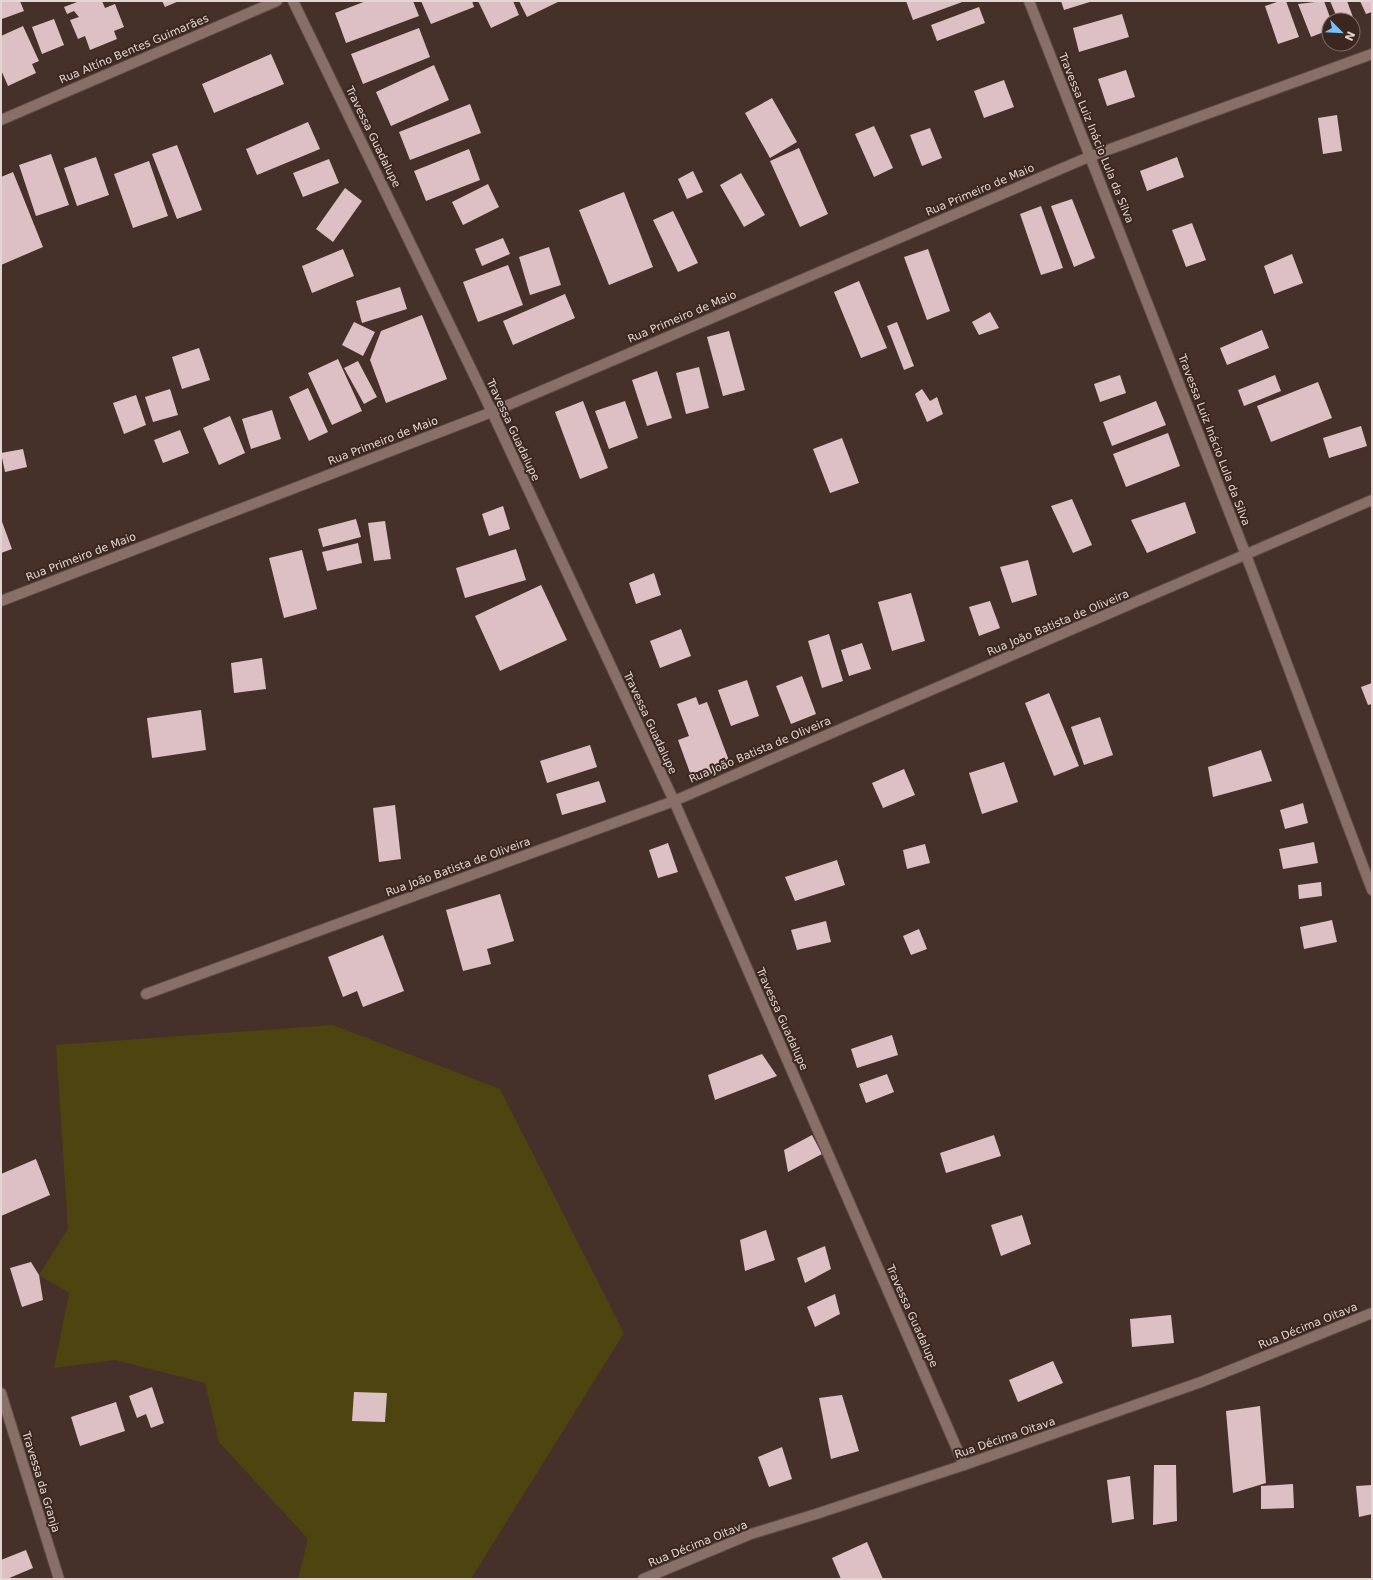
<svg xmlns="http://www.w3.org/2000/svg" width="1373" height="1580" viewBox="0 0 1373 1580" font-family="'DejaVu Sans',sans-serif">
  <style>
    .green { fill: #4d440f }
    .building { fill: #ddc0c4 }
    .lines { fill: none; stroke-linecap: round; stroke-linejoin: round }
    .minor-casing { stroke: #5f4d47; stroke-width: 12 }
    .minor { stroke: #886f68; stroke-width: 10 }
    .labels { text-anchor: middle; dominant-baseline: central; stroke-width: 4; stroke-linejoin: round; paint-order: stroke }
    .street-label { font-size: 11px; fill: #e3d5d1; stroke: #3b2620 }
  </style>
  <rect width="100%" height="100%" fill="#46302a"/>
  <!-- green -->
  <path class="green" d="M333,1025L500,1089L624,1333L471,1579H298L308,1539L219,1442L205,1383L115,1360L54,1368L69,1293L39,1275L68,1229L56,1045Z"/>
  <!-- building -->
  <g class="building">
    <path d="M1,1H20L24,11L2,19Z"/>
    <path d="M76,1H102L105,8L115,4L124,27L114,31L117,39L90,50L85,36L78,39L70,20L79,17L74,11L67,14L64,7L77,2Z"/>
    <path d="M162,1H179L165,7Z"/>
    <path d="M366,1H413L419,16L346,43L335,13Z"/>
    <path d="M421,1H472L474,7L431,24Z"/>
    <path d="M478,1H513L519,15L491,28Z"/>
    <path d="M519,1H560L527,17Z"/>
    <path d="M906,1H965L913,20Z"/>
    <path d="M1061,1H1093L1064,10Z"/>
    <path d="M1280,1H1286L1299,37L1278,44L1265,6Z"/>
    <path d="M1324,1L1331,20H1329V30L1311,37L1298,4Z"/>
    <path d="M1330,1H1347L1354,20H1338Z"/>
    <path d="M1360,1H1372V12L1366,14Z"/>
    <path d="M979,7L985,23L937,41L931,25Z"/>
    <path d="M1122,14L1129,37L1079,52L1073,28Z"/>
    <path d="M54,19L64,45L42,54L32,27Z"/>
    <path d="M23,26L39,61L32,64L36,73L8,86L1,70V36Z"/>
    <path d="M419,28L430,57L363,84L351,54Z"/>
    <path d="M271,54L284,84L214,113L202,84Z"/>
    <path d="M434,65L449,100L391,126L376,92Z"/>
    <path d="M1126,70L1135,97L1107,106L1098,79Z"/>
    <path d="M1004,80L1014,107L984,118L974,91Z"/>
    <path d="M772,98L797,142L770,158L745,113Z"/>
    <path d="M470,104L481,133L410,160L399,132Z"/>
    <path d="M1337,115L1342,151L1323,154L1318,118Z"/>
    <path d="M308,122L320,149L257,175L246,149Z"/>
    <path d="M874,126L893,168L874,177L855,134Z"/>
    <path d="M930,128L942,158L922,166L910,135Z"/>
    <path d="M177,145L202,210L177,219L152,154Z"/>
    <path d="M799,148L828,214L800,227L770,161Z"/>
    <path d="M469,149L480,180L426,201L414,171Z"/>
    <path d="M51,154L69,205L36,216L19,165Z"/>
    <path d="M96,157L109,195L77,206L64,168Z"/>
    <path d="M1177,157L1184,177L1147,191L1140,171Z"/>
    <path d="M329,159L339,183L303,197L293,173Z"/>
    <path d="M149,161L168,216L133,228L114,174Z"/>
    <path d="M693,171L703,192L687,199L678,179Z"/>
    <path d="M13,172L43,247L1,265V177Z"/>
    <path d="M741,173L765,215L744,227L720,185Z"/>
    <path d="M488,184L499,207L463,225L452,202Z"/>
    <path d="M345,188L362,201L333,242L316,229Z"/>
    <path d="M624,192L653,267L609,285L579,210Z"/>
    <path d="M1072,199L1095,258L1074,267L1051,206Z"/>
    <path d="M1041,206L1063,268L1041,275L1020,214Z"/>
    <path d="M673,211L698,263L678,272L653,220Z"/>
    <path d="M1192,223L1206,260L1186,267L1172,230Z"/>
    <path d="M503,238L510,254L482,266L475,249Z"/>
    <path d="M549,247L561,285L530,295L519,257Z"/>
    <path d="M343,249L354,276L312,293L302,266Z"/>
    <path d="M928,249L950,311L927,320L904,257Z"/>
    <path d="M1292,254L1303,283L1274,294L1264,266Z"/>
    <path d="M508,265L523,305L478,322L463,282Z"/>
    <path d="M859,281L887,348L861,358L834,292Z"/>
    <path d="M400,287L407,309L362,323L356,301Z"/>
    <path d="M565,294L575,318L513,345L503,321Z"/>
    <path d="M990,312L999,328L979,335L972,322Z"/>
    <path d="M422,315L447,379L386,403L370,360L381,331Z"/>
    <path d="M354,322L375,332L363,356L342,345Z"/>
    <path d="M897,322L914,366L904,370L887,326Z"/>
    <path d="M1262,330L1269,348L1227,365L1220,348Z"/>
    <path d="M729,331L745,390L723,396L707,337Z"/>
    <path d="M199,348L210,380L182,389L172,357Z"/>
    <path d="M338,359L362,411L332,425L308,373Z"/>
    <path d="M358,361L377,397L364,404L344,368Z"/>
    <path d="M699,367L709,408L686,414L676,373Z"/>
    <path d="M657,371L672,418L647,426L632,380Z"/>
    <path d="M1120,375L1126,393L1100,402L1094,384Z"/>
    <path d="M1275,375L1281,391L1244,406L1238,390Z"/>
    <path d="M1318,382L1332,418L1271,442L1257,406Z"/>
    <path d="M308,388L328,432L309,441L289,397Z"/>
    <path d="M170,389L178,415L153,422L145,397Z"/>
    <path d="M922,389L930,401L937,397L943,414L927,422L915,394Z"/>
    <path d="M136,395L146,425L124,434L113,403Z"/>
    <path d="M583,401L608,468L580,479L555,412Z"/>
    <path d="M625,401L638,438L609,449L595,411Z"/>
    <path d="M1156,401L1166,425L1112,446L1103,422Z"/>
    <path d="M272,410L281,439L251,449L242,419Z"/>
    <path d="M230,416L245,453L219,465L203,428Z"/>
    <path d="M1361,426L1367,446L1329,458L1323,438Z"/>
    <path d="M180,430L189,453L163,463L154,440Z"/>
    <path d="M1168,433L1180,466L1126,487L1113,454Z"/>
    <path d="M842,438L859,483L830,493L813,449Z"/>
    <path d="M23,449L27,467L5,472L1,453Z"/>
    <path d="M1072,499L1092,545L1073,553L1051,506Z"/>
    <path d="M1185,502L1196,533L1147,553L1131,520Z"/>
    <path d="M503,506L510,529L489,536L482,514Z"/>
    <path d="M1,519L12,549L1,553Z"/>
    <path d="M356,519L361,537L323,547L318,529Z"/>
    <path d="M385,521L391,559L374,561L368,523Z"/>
    <path d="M358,543L362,563L327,571L322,552Z"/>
    <path d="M516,549L526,580L465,598L456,568Z"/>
    <path d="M302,550L317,609L284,618L269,558Z"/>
    <path d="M1028,560L1037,595L1012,603L1000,567Z"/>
    <path d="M654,573L661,595L636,604L629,583Z"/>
    <path d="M541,585L567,640L500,671L475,616Z"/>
    <path d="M911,593L925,641L892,651L878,602Z"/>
    <path d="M990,601L1000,628L979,636L969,607Z"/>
    <path d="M681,629L691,656L660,668L650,641Z"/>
    <path d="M829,634L843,681L822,688L808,641Z"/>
    <path d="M862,643L871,669L849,676L841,650Z"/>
    <path d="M262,658L266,689L234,693L231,663Z"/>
    <path d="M802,676L816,714L791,724L776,686Z"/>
    <path d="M747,680L759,716L731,726L718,690Z"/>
    <path d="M1372,683V704L1368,705L1361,687Z"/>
    <path d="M1049,693L1079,766L1054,776L1025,703Z"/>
    <path d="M696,697L699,705L707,702L731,766L693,781L678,740L689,736L677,704Z"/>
    <path d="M201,710L206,750L152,758L147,718Z"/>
    <path d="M1100,717L1113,755L1084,765L1071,727Z"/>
    <path d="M590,745L597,767L547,783L540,761Z"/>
    <path d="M1261,750L1272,781L1213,797L1208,767Z"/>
    <path d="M1004,762L1018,802L982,814L969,773Z"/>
    <path d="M904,769L915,795L883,808L872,783Z"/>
    <path d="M599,781L606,802L562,815L556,794Z"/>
    <path d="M1303,803L1308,823L1285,829L1280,810Z"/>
    <path d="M395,805L401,859L379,862L373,808Z"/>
    <path d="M1314,842L1318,863L1283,869L1279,849Z"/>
    <path d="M668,843L678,872L658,878L649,850Z"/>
    <path d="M925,844L930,863L907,869L903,850Z"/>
    <path d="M837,860L845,885L795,901L785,877Z"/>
    <path d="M1321,882L1322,896L1299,899L1298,885Z"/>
    <path d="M500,894L514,941L487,949L491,964L463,971L446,910Z"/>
    <path d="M1332,920L1337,942L1304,949L1300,927Z"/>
    <path d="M826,921L831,942L797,950L791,930Z"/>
    <path d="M919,929L927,949L911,955L903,936Z"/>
    <path d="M383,935L404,991L363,1007L357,991L343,997L328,957Z"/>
    <path d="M892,1035L898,1055L857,1068L851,1049Z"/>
    <path d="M762,1054L777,1076L715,1100L708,1075Z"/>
    <path d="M887,1074L894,1092L866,1103L859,1084Z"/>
    <path d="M812,1135L822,1154L788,1172L784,1150Z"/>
    <path d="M994,1135L1001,1156L946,1173L940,1153Z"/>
    <path d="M36,1159L50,1195L1,1216V1174Z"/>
    <path d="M1022,1215L1031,1244L1001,1256L991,1225Z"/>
    <path d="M766,1230L775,1260L745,1271L740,1240Z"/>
    <path d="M825,1246L831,1269L805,1283L797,1258Z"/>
    <path d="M31,1262L39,1275L43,1300L22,1307L10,1268Z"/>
    <path d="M835,1294L840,1314L815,1327L807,1307Z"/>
    <path d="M1171,1315L1174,1343L1132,1347L1130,1319Z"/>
    <path d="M1053,1361L1063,1383L1018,1402L1009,1380Z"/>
    <path d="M152,1387L164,1423L151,1428L146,1414L137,1418L129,1396Z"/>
    <path d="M354,1392L387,1393L385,1422L352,1421Z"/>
    <path d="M842,1395L859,1451L831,1459L819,1398Z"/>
    <path d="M116,1402L125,1431L80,1446L71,1417Z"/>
    <path d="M1260,1406L1266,1483L1233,1493L1226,1411Z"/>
    <path d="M782,1447L792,1479L769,1487L758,1457Z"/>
    <path d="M1154,1465H1176L1177,1521L1153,1525Z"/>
    <path d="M1130,1476L1134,1519L1112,1523L1107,1480Z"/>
    <path d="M1293,1484L1294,1508L1261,1509V1486Z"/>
    <path d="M1372,1485V1514L1359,1517L1356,1486Z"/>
    <path d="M867,1542L883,1579H841L832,1558Z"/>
    <path d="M26,1550L33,1568L7,1579H1V1560Z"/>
  </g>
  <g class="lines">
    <!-- minor casing -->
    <g class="minor-casing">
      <g id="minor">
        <path d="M293,1L492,412L674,801L964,1465"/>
        <path d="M1029,1L1246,555L1372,890"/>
        <path d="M1,120L277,1"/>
        <path d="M1,601L492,412L1091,156L1372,54"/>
        <path d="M146,994L674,801L1372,500"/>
        <path d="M1,1393L59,1579"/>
        <path d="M643,1579L751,1534L816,1514L964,1465L1201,1382L1372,1313"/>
      </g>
    </g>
    <!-- minor -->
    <use href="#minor" class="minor"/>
  </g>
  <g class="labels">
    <!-- street labels -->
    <g class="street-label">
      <text transform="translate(134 49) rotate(-23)">Rua Altíno Bentes Guimarães</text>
      <text transform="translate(373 137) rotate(64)">Travessa Guadalupe</text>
      <text transform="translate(1096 138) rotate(68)">Travessa Luiz Inácio Lula da Silva</text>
      <text transform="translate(980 190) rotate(-23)">Rua Primeiro de Maio</text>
      <text transform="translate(682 317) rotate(-23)">Rua Primeiro de Maio</text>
      <text transform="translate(513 430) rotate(65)">Travessa Guadalupe</text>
      <text transform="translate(1214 440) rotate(69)">Travessa Luiz Inácio Lula da Silva</text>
      <text transform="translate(383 441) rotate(-21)">Rua Primeiro de Maio</text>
      <text transform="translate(81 557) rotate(-21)">Rua Primeiro de Maio</text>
      <text transform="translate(1058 623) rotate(-23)">Rua João Batista de Oliveira</text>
      <text transform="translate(650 723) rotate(65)">Travessa Guadalupe</text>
      <text transform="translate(760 750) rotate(-23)">Rua João Batista de Oliveira</text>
      <text transform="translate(458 867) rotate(-20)">Rua João Batista de Oliveira</text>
      <text transform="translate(782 1019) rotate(66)">Travessa Guadalupe</text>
      <text transform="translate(912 1316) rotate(66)">Travessa Guadalupe</text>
      <text transform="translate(1308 1326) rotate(-22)">Rua Décima Oitava</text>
      <text transform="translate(1005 1438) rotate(-19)">Rua Décima Oitava</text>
      <text transform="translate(41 1482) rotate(73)">Travessa da Granja</text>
      <text transform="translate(698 1544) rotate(-22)">Rua Décima Oitava</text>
    </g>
  </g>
  <!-- border -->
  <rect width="1373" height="1580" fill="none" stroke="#e3d5d1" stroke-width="4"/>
  <!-- north arrow -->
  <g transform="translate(1341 32) rotate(114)"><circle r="19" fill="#3b2620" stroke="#7e6c67"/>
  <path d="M0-3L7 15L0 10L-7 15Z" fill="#7abff8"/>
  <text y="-6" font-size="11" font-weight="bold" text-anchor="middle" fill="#e3d5d1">N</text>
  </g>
</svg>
